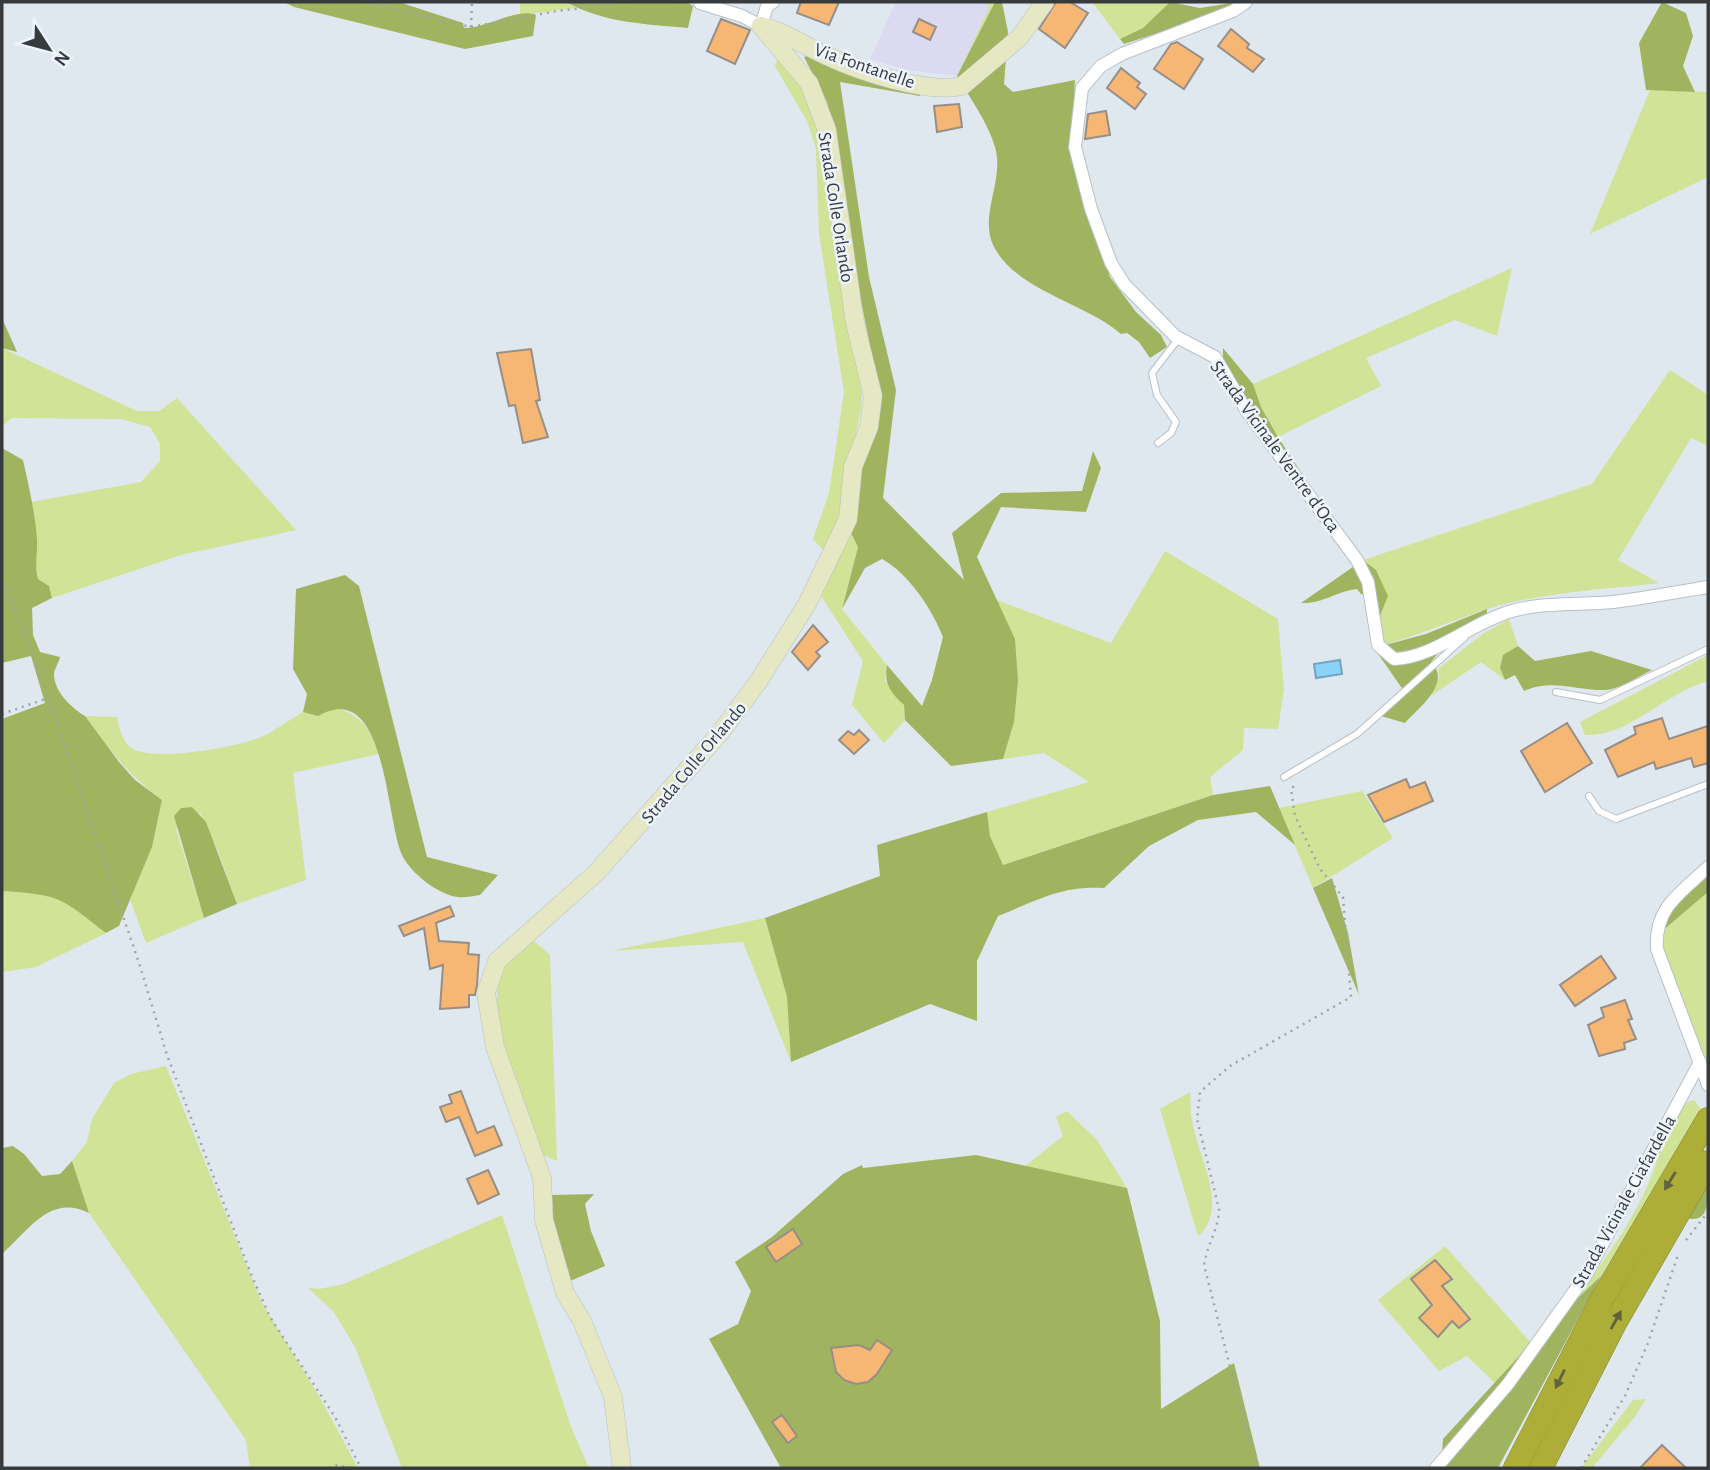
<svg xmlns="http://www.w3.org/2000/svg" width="1710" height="1470" viewBox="0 0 1710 1470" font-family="'Alegreya Sans',sans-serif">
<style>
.industrial{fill:#dcdaf0}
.green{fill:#d0e397}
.forest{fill:#a0b460}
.water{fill:#8ad2f7;stroke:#71a5c0;stroke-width:2}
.building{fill:#f6b775;stroke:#968e87;stroke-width:2}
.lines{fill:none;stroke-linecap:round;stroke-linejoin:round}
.lane-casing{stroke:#b8c0c7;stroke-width:8}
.street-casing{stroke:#b8c0c7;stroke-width:14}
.secondary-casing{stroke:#b8c0c7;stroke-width:19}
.highway-casing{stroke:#83863a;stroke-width:24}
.path{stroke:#9ea5ab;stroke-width:2.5;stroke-dasharray:2 5;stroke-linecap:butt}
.lane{stroke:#fff;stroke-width:6}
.street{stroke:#fff;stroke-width:12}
.secondary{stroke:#e6e7c3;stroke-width:18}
.highway{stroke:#acae38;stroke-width:23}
.oneway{fill:#61633c}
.labels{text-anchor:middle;stroke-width:5;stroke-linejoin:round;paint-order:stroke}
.street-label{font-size:19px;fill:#383b3e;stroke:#ecf5fd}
</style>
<rect width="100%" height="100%" fill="#dfe8ef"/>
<polygon class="industrial" points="896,2 981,2 990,6 957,76 907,70 870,59"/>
<g class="green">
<polygon points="520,2 566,2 576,8 520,15"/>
<polygon points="981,2 995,2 957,76 990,6"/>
<polygon points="1092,2 1170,2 1143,28 1120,39"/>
<path d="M777 60H783L812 105 824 149 862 395C862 413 857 426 854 443 846 482 840 518 828 555L813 539 829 493 844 392 819 234 816 149 807 121 775 66Z"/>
<polygon points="1650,90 1708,92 1708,177 1590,234"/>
<polygon points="1512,268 1497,336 1455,320 1366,358 1381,386 1278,437 1261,407 1253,384"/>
<path d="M2 348 137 411H159L177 398 296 530 181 555 52 598 49 586 38 579C32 553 39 529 31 502L141 482 160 461V444L150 427 121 419 12 418 2 426Z"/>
<path d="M1670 370 1708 395V446L1691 438 1618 560 1659 583C1602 590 1542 592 1487 609 1451 621 1417 636 1380 646L1363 560 1592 484Z"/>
<polygon points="849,529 858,547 842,609 887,665 885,680 904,705 905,720 884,743 852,705 863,661 819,593 834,569"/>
<polygon points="1165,551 1278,619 1284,689 1278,729 1244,728 1243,750 1210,777 1213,795 1003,865 990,836 987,812 1089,782 1044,753 1003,759 1014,722 1015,639 994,599 1111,643"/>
<polygon points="1509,619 1518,646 1503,656 1500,668 1505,680 1481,662 1429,697 1439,678 1438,669 1484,633"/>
<path d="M1708 655V681C1666 692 1629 737 1585 735L1580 722Z"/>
<path d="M331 709C357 709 372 730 379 754L293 773 306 880 237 904 218 851 200 813 176 829 204 918 146 943 130 899 152 847 162 800C130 776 108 749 85 716L117 717C119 727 121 738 129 746 146 764 238 747 261 737 275 731 289 720 303 712L318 716Z"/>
<polygon points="1362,791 1393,838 1313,888 1279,808"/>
<polygon points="2,891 54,895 76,907 106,933 36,967 2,972"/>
<polygon points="1708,892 1708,1067 1662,962 1661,932"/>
<polygon points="765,918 787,997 791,1062 743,942 611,951"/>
<path d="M533 940 550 955 557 1161 543 1155C528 1112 474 999 508 960 515 953 525 946 533 940Z"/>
<polygon points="166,1066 262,1303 319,1396 358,1468 250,1468 246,1440 89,1213 72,1161 87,1142 92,1119 114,1083 131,1074"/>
<path d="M1190 1092C1191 1101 1190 1111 1192 1120 1197 1155 1231 1209 1198 1236L1160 1109Z"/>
<path d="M1694 1100 1701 1109 1601 1276 1571 1305C1601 1264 1635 1221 1653 1172 1661 1151 1669 1106 1694 1100Z"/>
<polygon points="1067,1111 1097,1140 1127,1188 1024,1167 1063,1136 1056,1117"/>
<polygon points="502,1215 571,1427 589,1468 402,1468 355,1347 333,1311 308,1288 319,1289 344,1284"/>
<polygon points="1445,1246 1531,1343 1495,1383 1467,1356 1439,1371 1378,1300"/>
<polygon points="1646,1399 1634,1418 1592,1468 1581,1468 1633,1400"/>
</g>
<g class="forest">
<path d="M284 2H399L463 23 464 28C485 29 518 7 536 15L533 36 465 49 294 7Z"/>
<path d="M566 2H687L693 6 688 28C645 24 604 23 566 2Z"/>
<path d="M995 2H1002L1008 32 1004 84 1013 92 1075 80 1071 156 1110 277 1136 312 1161 335 1167 347 1150 358 1139 342 1127 333 1121 334C1086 303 1017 291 994 247 978 215 1005 181 995 147 988 123 970 98 957 76Z"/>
<polygon points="1170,2 1200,8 1238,2 1226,11 1124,44 1120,39 1143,28"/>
<polygon points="1662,2 1686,13 1693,36 1683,66 1695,92 1646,90 1639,43"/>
<path d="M813 54 921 90 920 96 840 82 869 277 896 390 883 498 964 580 952 533 1001 493 1082 491 1093 451 1101 468 1086 512 1001 507 977 557 1015 639 1018 680 1014 722 1003 759 951 766 905 720 904 705C890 692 884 684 887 665L922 706 932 680 943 637C932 609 909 574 882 559L865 568 842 609 858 547 849 529 876 376 854 266 827 102 804 57Z"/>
<polygon points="2,318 17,352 2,348"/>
<polygon points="1223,348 1253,384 1261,407 1278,437 1317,497 1264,430 1223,360"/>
<path d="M2 448 23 460C29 486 35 513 37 539 38 553 34 564 38 579L49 586 52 598 32 608 33 635 40 652 60 657C59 662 54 670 54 674 54 692 72 708 85 716L119 762 135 780 162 800 152 847 119 926 106 933C60 897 61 895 2 891V719L45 703 31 656 2 663Z"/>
<path d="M1363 560 1376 570 1388 596 1379 618 1376 596 1361 594 1357 589C1337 591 1323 604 1301 603Z"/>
<path d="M345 575 359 586 427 857 498 875 480 895C473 896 465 898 458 897 439 895 412 874 403 857 385 823 388 676 318 716L303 712 307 694 293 669 296 589Z"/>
<path d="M1487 609V620L1440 651 1431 662C1452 682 1420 707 1405 723L1381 716 1406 694 1374 648 1426 634Z"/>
<path d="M1518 646 1535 661 1591 651 1652 670C1639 676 1620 689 1606 690 1576 691 1553 678 1524 691L1515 675 1505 680 1500 668 1503 655Z"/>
<path d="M1270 786 1295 845 1256 812 1198 820 1149 846 1104 888C1061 885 1036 901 998 916L977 961V1021L930 1004 791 1062 787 997 765 918 880 876 877 845 987 812 990 836 1003 865 1213 795Z"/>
<polygon points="192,807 206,822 237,904 204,918 174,816 181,808"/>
<polygon points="1708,869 1708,892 1661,932 1666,914"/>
<polygon points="1332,878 1348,933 1359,995 1313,888"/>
<path d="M13 1146 24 1154 42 1176 60 1174 72 1161 89 1213C50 1194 30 1229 2 1254V1148Z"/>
<polygon points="976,1155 1127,1188 1160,1321 1161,1409 1234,1363 1260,1468 781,1468 709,1339 738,1324 751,1291 735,1262 772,1237 843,1174 862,1165 863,1168"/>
<path d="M1708 1183C1708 1198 1710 1221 1690 1219L1688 1215Z"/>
<polygon points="594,1194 585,1204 591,1231 605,1266 568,1282 553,1221 552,1195"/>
<polygon points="1601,1276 1498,1468 1441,1468 1443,1439 1531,1343"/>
</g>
<polygon class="water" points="1340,660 1342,674 1316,678 1314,664"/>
<g class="building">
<polygon points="801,2 839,2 829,25 797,13"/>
<polygon points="1056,2 1070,2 1088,13 1065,48 1039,29"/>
<polygon points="721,19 750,30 735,64 707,51"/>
<polygon points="919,19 936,27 930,40 913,32"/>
<polygon points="1231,29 1249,44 1247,48 1264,59 1253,72 1218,46"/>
<polygon points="1177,42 1203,59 1184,89 1154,69 1171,44"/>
<polygon points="1121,68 1140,83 1137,87 1146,94 1135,109 1107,88"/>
<polygon points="959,104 962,127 937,132 934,106"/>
<polygon points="1106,111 1110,135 1085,139 1088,114"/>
<polygon points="531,349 540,400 536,401 548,437 523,443 515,405 509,406 497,353"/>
<polygon points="813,625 828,642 816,652 820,656 808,670 792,652"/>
<polygon points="1662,718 1669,739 1708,726 1708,763 1694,767 1691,758 1656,769 1654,762 1618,777 1605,750 1636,734 1634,727"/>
<polygon points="1567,723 1592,763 1545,792 1521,751"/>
<polygon points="859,730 869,740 854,754 839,740 848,731 854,735"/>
<polygon points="1406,779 1410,788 1425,782 1433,801 1384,822 1368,795"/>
<polygon points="450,906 454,916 436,923 439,941 469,943 468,954 479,955 477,985 475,995 469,995 469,1007 440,1009 443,965 430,969 424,928 404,936 399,926"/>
<polygon points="1601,956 1616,978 1575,1006 1560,985"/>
<polygon points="1625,1000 1632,1019 1628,1020 1636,1039 1624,1043 1625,1049 1599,1056 1588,1025 1604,1017 1601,1008"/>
<polygon points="461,1091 477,1133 494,1126 502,1145 475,1156 459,1117 446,1122 440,1107 452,1103 449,1095"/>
<polygon points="488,1170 499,1194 478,1204 467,1179"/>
<polygon points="793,1229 802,1244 776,1262 766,1247"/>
<polygon points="1435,1260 1452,1279 1442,1286 1470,1319 1459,1328 1452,1321 1438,1337 1419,1318 1432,1305 1411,1279"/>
<polygon points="877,1340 892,1350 877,1374 868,1382 856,1384 844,1380 836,1372 831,1348 859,1345 870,1350"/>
<polygon points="782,1415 797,1436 788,1443 772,1422"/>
<polygon points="1662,1445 1686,1468 1640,1468"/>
</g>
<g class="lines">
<g class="lane-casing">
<g id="lane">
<polyline points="1158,443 1171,433 1176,422 1157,395 1152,373 1179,338"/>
<polyline points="1556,692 1600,700 1708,649"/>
<polyline points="1284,777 1357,734 1465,637"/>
<polyline points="1589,796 1599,811 1616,819 1708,784"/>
</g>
</g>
<g class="street-casing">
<g id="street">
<path d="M1246 2 1233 11 1122 54 1101 66 1082 88 1075 147 1091 209 1111 263 1124 284 1175 336 1215 357 1246 410 1357 560 1368 582 1378 645 1394 659C1434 658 1472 622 1512 611 1543 602 1581 605 1613 602 1645 598 1677 592 1708 587"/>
<polyline points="700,3 742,16 761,26 767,6 773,2"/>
<path d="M1708 867C1681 893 1654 907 1657 949L1708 1085"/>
<polyline points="1436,1468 1508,1384 1586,1275 1700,1062"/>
</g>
</g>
<g class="secondary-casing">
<g id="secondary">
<path d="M761 26C784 31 803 45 825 55 859 71 926 94 962 86L1019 38 1045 2"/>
<polyline points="622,1468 613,1397 582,1321 565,1293 544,1220 542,1178 495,1047 486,993 497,961 596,873 720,733 758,682 807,604 848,519 853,467 869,427 873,396 855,323 827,130 809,83 761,26"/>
</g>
</g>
<g class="highway-casing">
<g id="highway">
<polyline points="1515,1468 1602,1299 1708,1119"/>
<polyline points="1541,1468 1615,1323 1708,1162"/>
</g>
</g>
<g class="path">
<polyline points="362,2 471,27 557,11 633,2"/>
<polyline points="673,2 688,3"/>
<polyline points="471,27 472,2"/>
<polyline points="2,575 41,676 140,966 167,1055 251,1274 270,1317 335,1417 361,1468"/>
<polyline points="2,714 48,698"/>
<polyline points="1686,1240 1708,1212"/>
<polyline points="329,1468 335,1465 353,1468"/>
<path d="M1256 1468 1204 1265C1207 1245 1219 1228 1219 1209L1197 1119 1200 1092 1230 1066 1351 997 1343 897 1320 869 1295 816 1291 789 1296 784"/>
<polyline points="1581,1468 1625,1396 1648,1343 1678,1255"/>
</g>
<use href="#lane" class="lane"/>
<use href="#street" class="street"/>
<use href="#secondary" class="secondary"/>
<use href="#highway" class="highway"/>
</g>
<defs><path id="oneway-solid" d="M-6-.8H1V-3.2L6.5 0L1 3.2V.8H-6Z" transform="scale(1.75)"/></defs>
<g class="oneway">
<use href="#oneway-solid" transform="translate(1670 1181) rotate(122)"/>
<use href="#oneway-solid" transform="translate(1616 1320) rotate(-61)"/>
<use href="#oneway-solid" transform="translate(1560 1379) rotate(116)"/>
</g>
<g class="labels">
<g class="street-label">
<text transform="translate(865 65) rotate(19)" y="7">Via Fontanelle</text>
<text transform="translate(837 207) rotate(81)" y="7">Strada Colle Orlando</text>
<text transform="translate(1276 446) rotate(54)" y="7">Strada Vicinale Ventre d'Oca</text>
<text transform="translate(693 762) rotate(-50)" y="7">Strada Colle Orlando</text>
<text transform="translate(1623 1201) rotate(-61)" y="7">Strada Vicinale Ciafardella</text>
</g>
</g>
<rect width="1710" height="1470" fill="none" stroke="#383b3e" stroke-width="7"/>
<g transform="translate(49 49) rotate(126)" stroke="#ecf5fd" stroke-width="5" paint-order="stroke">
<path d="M0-5L12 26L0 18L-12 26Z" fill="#383b3e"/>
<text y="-10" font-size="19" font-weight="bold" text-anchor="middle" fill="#383b3e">N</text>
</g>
</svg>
